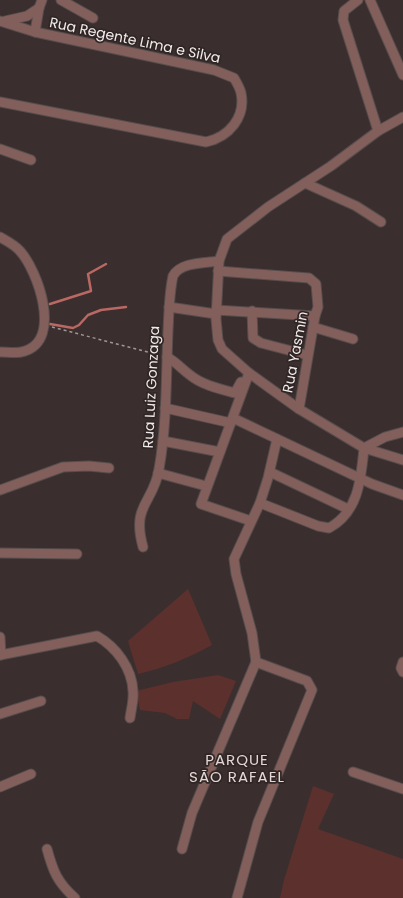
<svg xmlns="http://www.w3.org/2000/svg" width="403" height="898" viewBox="0 0 403 898" font-family="Poppins,sans-serif">
<style>
.green{fill:#5c302d}
.lines{fill:none;stroke-linecap:round;stroke-linejoin:round}
.stream{stroke:#ba6863;stroke-width:2.5}
.minor-casing{stroke:#574d4c;stroke-width:11}
.path{stroke:#9e9695;stroke-width:1.5;stroke-dasharray:3 3;stroke-linecap:butt}
.minor{stroke:#835f5c;stroke-width:9}
.labels{text-anchor:middle;stroke-width:3.5;stroke-linejoin:round;paint-order:stroke}
.street-label{font-size:14px;fill:#f2ebeb;stroke:#2f2625}
.neighbourhood-label{font-size:15px;letter-spacing:1px;fill:#e5d7d6;stroke:#2f2625}
</style>
<rect width="100%" height="100%" fill="#3a2f2e"/>
<g class="green">
<path d="M188 589 212 645C188 658 165 668 138 674L128 641Z"/>
<polygon points="218,675 236,681 220,719 193,701 189,719 177,719 165,713 140,710 136,691 173,682"/>
<polygon points="313,786 334,794 318,829 403,859 403,898 280,898 284,880"/>
</g>
<g class="lines">
<g class="stream">
<polyline points="50,304 91,291 88,274 106,264"/>
<polyline points="50,324 73,328 79,325 88,315 101,310 126,307"/>
</g>
<g class="minor-casing">
<g id="minor">
<polyline points="61,0 93,18"/>
<polyline points="358,0 344,11 343,20 378,131"/>
<polyline points="370,0 403,75"/>
<path d="M0 21 35 32 214 70 234 78C237 83 240 88 241 93 246 117 229 137 206 142L0 102"/>
<polyline points="5,21 27,16 39,8"/>
<polyline points="35,32 39,8 42,0"/>
<polyline points="403,117 378,131 331,166 268,207 227,239 219,261 216,319 218,340 222,349 249,373 299,409 364,448 403,460"/>
<polyline points="0,149 31,160"/>
<polyline points="305,183 356,206 381,222"/>
<path d="M0 237C7 241 15 245 20 251 38 271 62 339 25 351 17 354 8 352 0 352"/>
<polyline points="218,271 309,278 316,284 318,307 315,316 299,409"/>
<polyline points="169,307 216,314"/>
<polyline points="216,310 315,316"/>
<polyline points="252,311 253,338 261,343 307,355"/>
<polyline points="313,327 353,339"/>
<path d="M167 357C176 362 182 369 190 375 202 385 220 389 235 393L241 382"/>
<polyline points="249,373 201,504 251,521"/>
<polyline points="165,408 231,423"/>
<polyline points="233,418 372,484 403,495"/>
<polyline points="163,441 220,452"/>
<polyline points="270,472 348,509"/>
<polyline points="158,473 206,486"/>
<polyline points="0,490 63,467 89,466 109,468"/>
<path d="M260 503 318 526 329 528C359 512 361 478 364 448L385 437 403 432"/>
<path d="M143 547C131 504 154 503 159 469 167 424 166 377 168 331 169 313 169 294 173 276 180 262 205 263 219 261"/>
<polyline points="0,553 77,554"/>
<polyline points="0,637 1,655"/>
<path d="M0 655 97 636C116 647 132 668 133 691 134 700 131 710 130 718"/>
<polyline points="256,662 252,633 236,574 234,559 260,503 268,478 277,439"/>
<polyline points="403,662 401,668 403,672"/>
<polyline points="0,714 41,701"/>
<polyline points="353,772 403,789"/>
<polyline points="0,787 31,774"/>
<path d="M47 849C53 871 57 882 75 898"/>
<polyline points="182,849 192,813 256,662"/>
<polyline points="237,898 258,822 312,690 307,681 256,662"/>
</g>
</g>
<polyline class="path" points="52,327 159,355"/>
<use href="#minor" class="minor"/>
</g>
<g class="labels">
<g class="street-label">
<text transform="translate(135 40) rotate(12)" y="5">Rua Regente Lima e Silva</text>
<text transform="translate(295 352) rotate(-79)" y="5">Rua Yasmin</text>
<text transform="translate(151 387) rotate(-87)" y="5">Rua Luiz Gonzaga</text>
</g>
<g class="neighbourhood-label">
<text x="237" y="765">PARQUE<tspan x="237" dy="17">SÃO RAFAEL</tspan></text>
</g>
</g>
</svg>
